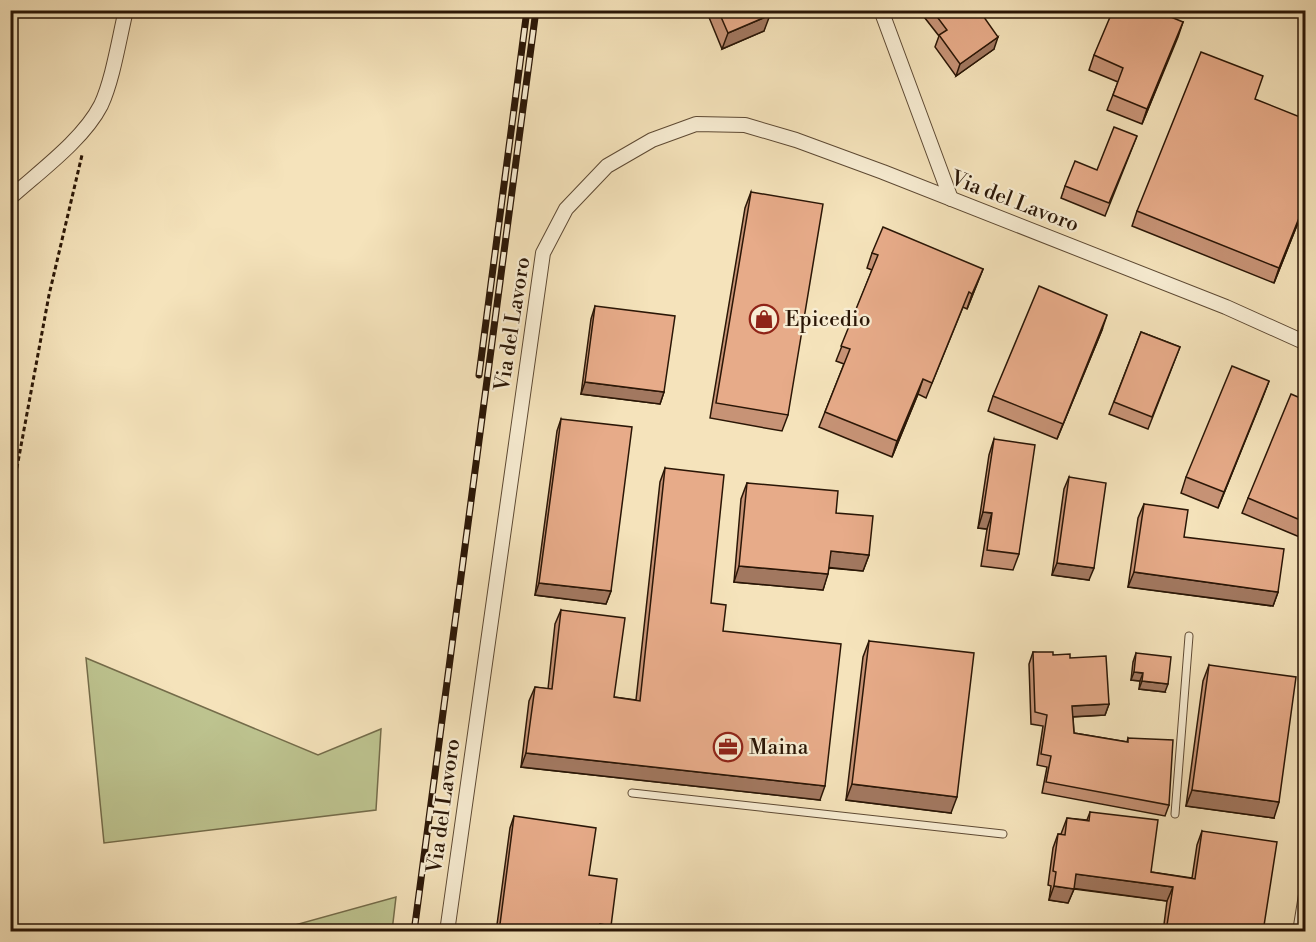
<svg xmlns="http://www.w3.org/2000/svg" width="1316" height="942" viewBox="0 0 1316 942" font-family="'Libre Bodoni',serif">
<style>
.green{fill:#bdc38f;stroke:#746c4a;stroke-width:1.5}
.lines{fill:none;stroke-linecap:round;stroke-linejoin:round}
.lane-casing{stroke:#5d4933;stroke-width:9}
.street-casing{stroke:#5d4933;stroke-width:16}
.path{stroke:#2a1606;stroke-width:3;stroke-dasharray:4.5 3;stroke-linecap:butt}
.lane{stroke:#f8edd3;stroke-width:7}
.street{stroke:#f8edd3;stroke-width:14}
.rail-casing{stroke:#2a1606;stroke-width:7}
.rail{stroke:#f8edd3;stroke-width:4.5;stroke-dasharray:14;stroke-linecap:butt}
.wall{fill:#c79376;stroke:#2a1606;stroke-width:1.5}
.shaded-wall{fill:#a27860;stroke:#2a1606;stroke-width:1.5}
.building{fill:#e7ab89;stroke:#2a1606;stroke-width:1.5}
.labels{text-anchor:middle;stroke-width:4.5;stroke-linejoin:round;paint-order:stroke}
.street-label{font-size:21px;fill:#2a1606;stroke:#f8edd3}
.poi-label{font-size:21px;fill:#2a1606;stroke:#f8edd3;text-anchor:start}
</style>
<rect width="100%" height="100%" fill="#f5e3bb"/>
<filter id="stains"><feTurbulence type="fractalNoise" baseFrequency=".00333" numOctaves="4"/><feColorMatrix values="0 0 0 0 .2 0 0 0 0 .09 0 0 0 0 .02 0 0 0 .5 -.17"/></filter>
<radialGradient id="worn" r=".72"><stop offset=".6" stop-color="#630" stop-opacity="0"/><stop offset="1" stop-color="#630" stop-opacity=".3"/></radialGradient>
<g class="green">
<polygon points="86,658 318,755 381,729 376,810 104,843"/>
<polygon points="396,897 392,931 284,931 284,928"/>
</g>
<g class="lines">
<g class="lane-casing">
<g id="lane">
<polyline points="632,793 1003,834"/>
<polyline points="1175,814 1189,636"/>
</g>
</g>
<g class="street-casing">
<g id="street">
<polyline points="881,10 951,199"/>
<path d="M10 198C40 171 83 140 101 105 113 79 119 39 126 10"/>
<polyline points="447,932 543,253 566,209 607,166 652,140 696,124 745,125 796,140 883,172 1226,307 1306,343"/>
<polyline points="1300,932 1306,895"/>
</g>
</g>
<polyline class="path" points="10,505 49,295 82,155"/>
<use href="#lane" class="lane"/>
<use href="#street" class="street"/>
<g class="rail-casing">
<g id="rail">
<polyline points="479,375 527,10"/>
<polyline points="414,932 536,10"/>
</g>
</g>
<use href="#rail" class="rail"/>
</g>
<g class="wall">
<polygon points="706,10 768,10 764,31 722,49"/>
<polygon points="922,10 985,10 981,13 994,49 956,76 935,47 939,36 921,13"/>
<polygon points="1183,22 1142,124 1107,110 1118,82 1089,70 1094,55"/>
<polygon points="1255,99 1305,205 1274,283 1132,226 1137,211"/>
<polygon points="1137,136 1105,216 1061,198 1065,186 1097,170"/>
<polygon points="751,192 788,415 782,431 710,418 745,208"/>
<polygon points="872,253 983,269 967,309 963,307 926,398 918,394 892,457 819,427 844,364 836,361 872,270 867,268"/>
<polygon points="595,306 664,392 660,404 581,394 591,319"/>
<polygon points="1102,330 1057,439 988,411 993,396"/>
<polygon points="1141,332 1180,347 1148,429 1109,414"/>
<polygon points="1269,381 1218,508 1181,493 1186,477"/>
<polygon points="1305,400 1305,531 1302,538 1242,513 1248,498"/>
<polygon points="561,419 611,591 606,604 535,595 557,431"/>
<polygon points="994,439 1019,554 1013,570 981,566 987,529 978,528 989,455"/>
<polygon points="665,468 711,603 723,631 820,800 521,767 529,701 535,687 548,689 555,624 561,610 614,697 636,700 660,482"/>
<polygon points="1069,477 1089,580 1052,575 1064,489"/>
<polygon points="747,483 836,513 869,555 863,571 829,568 823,590 734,582 741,499"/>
<polygon points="1144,504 1184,537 1278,592 1273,606 1128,587 1138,518"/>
<polygon points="869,641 951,813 846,800 863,657"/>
<polygon points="1033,652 1070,658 1109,704 1105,715 1073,717 1074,733 1127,742 1128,738 1169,805 1165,816 1042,793 1047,767 1037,765 1043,726 1031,724 1029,664"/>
<polygon points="1136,653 1165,692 1139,689 1140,681 1131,680 1133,662"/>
<polygon points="1209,665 1274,818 1186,806 1203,681"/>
<polygon points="1090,812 1151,872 1192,878 1197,845 1202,831 1263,932 1163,932 1167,901 1074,889 1068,903 1049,900 1051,886 1048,885 1053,848 1058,834 1061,834 1067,818 1087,820"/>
<polygon points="514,816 589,875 611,926 609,932 496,932 510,828"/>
</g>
<g class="shaded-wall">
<polygon points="770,15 764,31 722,49 728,33"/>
<polygon points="1183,22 1178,37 1142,124 1147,109"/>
<polygon points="998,37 994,49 956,76 960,64"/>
<polygon points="1305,203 1305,205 1274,283 1279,268"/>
<polygon points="983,269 967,309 972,294"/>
<polygon points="1107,315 1102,330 1057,439 1063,424"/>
<polygon points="923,379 918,394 892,457 897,441"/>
<polygon points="1269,381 1263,397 1218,508 1224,492"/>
<polygon points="585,382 664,392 660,404 581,394"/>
<polygon points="983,512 992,513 987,529 978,528"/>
<polygon points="831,551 869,555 863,571 825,567"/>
<polygon points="1057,563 1094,568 1089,580 1052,575"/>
<polygon points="739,566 828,574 823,590 734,582"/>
<polygon points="1134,572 1278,592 1273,606 1128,587"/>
<polygon points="539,583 611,591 606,604 535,595"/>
<polygon points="1134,672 1143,673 1140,681 1131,680"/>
<polygon points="1142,681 1168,684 1165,692 1139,689"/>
<polygon points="1109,704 1105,715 1068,717 1072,706"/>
<polygon points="526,753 825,786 820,800 521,767"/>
<polygon points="852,784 957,797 951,813 846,800"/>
<polygon points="1192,790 1279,802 1274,818 1186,806"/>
<polygon points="1076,874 1173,887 1167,901 1071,888"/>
<polygon points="1054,886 1074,889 1068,903 1049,900"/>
<polygon points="600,924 611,926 609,932 598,932"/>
</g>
<g class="building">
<polygon points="718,10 768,10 770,15 728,33"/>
<polygon points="932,10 979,10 998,37 960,64 939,35 947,30"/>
<polygon points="1113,10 1154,10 1183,22 1147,109 1113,95 1123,68 1094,55"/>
<polygon points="1201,52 1263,76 1255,99 1305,119 1305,203 1279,268 1137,211"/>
<polygon points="1114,127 1137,136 1109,203 1065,186 1075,161 1097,170"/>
<polygon points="751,192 823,204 788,415 716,403"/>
<polygon points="883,227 983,269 972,294 969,292 932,383 923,379 897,441 825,412 850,349 841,346 878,255 872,253"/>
<polygon points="1039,286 1107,315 1063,424 993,396"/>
<polygon points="595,306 675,316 664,392 585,382"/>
<polygon points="1141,332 1180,347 1152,417 1114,402"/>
<polygon points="1232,366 1269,381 1224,492 1186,477"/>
<polygon points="1291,394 1305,400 1305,522 1248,498"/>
<polygon points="561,419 632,427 611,591 539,583"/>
<polygon points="994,439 1035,445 1019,554 987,550 992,513 983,512"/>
<polygon points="665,468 724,475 711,603 726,605 723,631 841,644 825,786 526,753 535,687 552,689 561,610 625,618 614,697 640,701"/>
<polygon points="1069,477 1106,483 1094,568 1057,563"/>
<polygon points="747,483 838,491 836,513 873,516 869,555 831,551 828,574 739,566"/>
<polygon points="1144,504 1188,510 1184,537 1284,549 1278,592 1134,572"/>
<polygon points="869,641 974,653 957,797 852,784"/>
<polygon points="1033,652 1053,652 1053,655 1070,654 1070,658 1106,656 1109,704 1072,706 1074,733 1128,742 1128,738 1173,740 1169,805 1046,782 1051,756 1041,754 1047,715 1035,712"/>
<polygon points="1136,653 1171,657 1168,684 1142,681 1143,673 1134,672"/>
<polygon points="1209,665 1296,677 1279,802 1192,790"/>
<polygon points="1090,812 1158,820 1151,872 1195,879 1202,831 1277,842 1263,932 1201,932 1201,930 1167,925 1173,887 1076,874 1074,889 1054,886 1056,872 1053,871 1058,834 1065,835 1067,818 1089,821"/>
<polygon points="514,816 596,828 589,875 617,879 611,926 600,924 599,932 499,932"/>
</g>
<defs>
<g id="shop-ring" transform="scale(1.5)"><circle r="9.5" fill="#f8edd3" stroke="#8f2418" stroke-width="1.5"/><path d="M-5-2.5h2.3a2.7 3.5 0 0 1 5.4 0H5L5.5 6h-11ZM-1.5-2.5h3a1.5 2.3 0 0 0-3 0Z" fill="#8f2418"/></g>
<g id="office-ring" transform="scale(1.5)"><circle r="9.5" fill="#f8edd3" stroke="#8f2418" stroke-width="1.5"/><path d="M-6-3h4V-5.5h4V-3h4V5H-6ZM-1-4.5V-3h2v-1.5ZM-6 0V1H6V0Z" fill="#8f2418"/></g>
</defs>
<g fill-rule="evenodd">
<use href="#shop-ring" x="764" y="319"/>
<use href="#office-ring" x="728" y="747"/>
</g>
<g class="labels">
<g class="street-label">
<text transform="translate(1015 201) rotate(21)" y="7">Via del Lavoro</text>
<text transform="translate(512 324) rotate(-81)" y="7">Via del Lavoro</text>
<text transform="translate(443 806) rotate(-82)" y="7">Via del Lavoro</text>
</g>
<g class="poi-label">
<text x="785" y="326">Epicedio</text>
<text x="749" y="754">Maina</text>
</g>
</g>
<rect width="1316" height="942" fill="none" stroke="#f5e3bb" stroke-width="36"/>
<rect x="12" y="12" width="1292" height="918" fill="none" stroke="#2a1606" stroke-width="3"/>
<rect x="18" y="18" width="1280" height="906" fill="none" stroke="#2a1606" stroke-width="1.5"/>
<rect width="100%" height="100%" filter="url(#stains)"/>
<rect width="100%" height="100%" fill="url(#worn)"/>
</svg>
